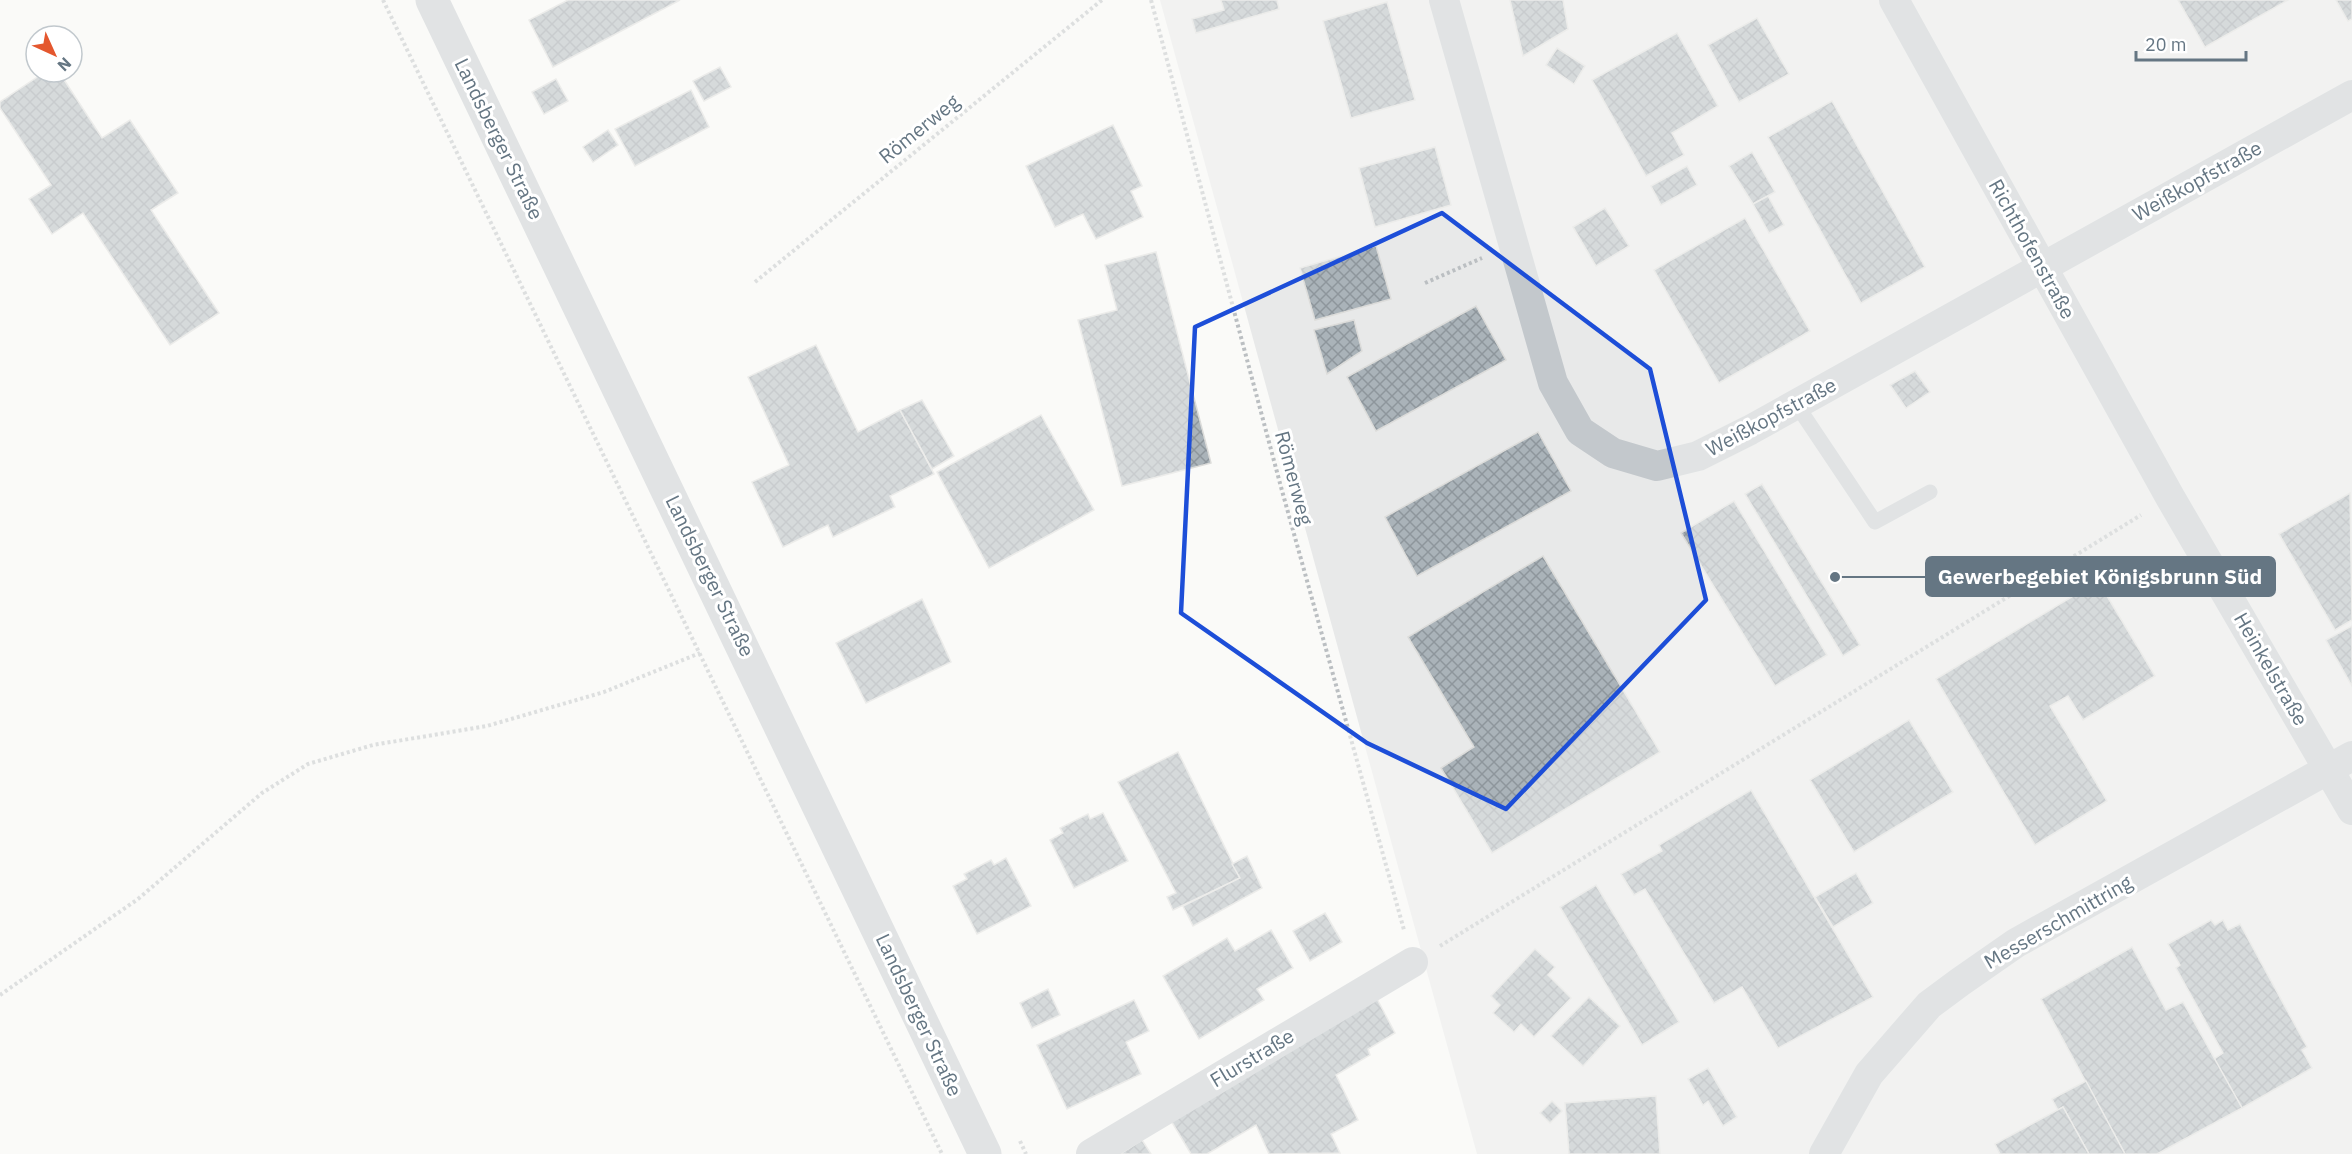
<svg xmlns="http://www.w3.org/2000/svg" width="2352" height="1154" viewBox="0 0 2352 1154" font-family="'IBM Plex Sans',sans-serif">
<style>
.built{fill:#e8e9e9}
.building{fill:url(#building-cross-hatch);stroke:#dcdcda;stroke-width:1.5}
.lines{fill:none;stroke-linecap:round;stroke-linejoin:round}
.path{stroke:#bbbfc2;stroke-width:4;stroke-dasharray:3 3;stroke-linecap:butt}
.service{stroke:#c3c8cc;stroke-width:15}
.minor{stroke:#c3c8cc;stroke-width:30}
.tertiary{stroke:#c3c8cc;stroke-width:33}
.marked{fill:none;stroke:#1d4ed8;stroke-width:4.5;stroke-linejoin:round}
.labels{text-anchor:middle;stroke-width:6;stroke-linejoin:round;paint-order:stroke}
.street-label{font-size:20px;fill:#657683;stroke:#fff}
.leader{fill:none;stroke:#657683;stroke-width:2}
.callout-dot{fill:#657683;stroke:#fff;stroke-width:2}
.callout{fill:#657683;stroke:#657683;stroke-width:2}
.callout-label{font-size:21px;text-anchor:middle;font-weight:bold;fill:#fff}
</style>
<defs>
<pattern id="building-cross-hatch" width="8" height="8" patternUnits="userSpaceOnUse" patternTransform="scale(1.5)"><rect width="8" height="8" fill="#aab3b9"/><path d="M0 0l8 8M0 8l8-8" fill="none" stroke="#8e969c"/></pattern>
</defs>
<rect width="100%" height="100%" fill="#fafaf8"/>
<polygon class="built" points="1160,0 2352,0 2352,1154 1477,1154"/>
<g class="building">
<polygon points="568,0 680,0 553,67 529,20"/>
<polygon points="1221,0 1277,0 1279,9 1196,33 1192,19 1224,10"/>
<polygon points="1510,0 1563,0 1568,29 1523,56"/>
<polygon points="2178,0 2288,0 2205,47"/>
<polygon points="2336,0 2352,0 2352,19 2348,21"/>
<polygon points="1387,2 1415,100 1351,118 1323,21"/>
<polygon points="1757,18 1789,74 1739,102 1708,45"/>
<polygon points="1677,33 1718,106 1672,133 1684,155 1646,176 1592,80"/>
<polygon points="1557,48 1585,66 1574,84 1546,65"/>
<polygon points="720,67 731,87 704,101 693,81"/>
<polygon points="45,72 59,72 102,138 130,120 178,193 151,210 219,313 170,345 83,213 52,234 29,199 51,185 0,108 0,102"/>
<polygon points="556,79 568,101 544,114 532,92"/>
<polygon points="691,90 709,127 635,166 615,129"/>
<polygon points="1832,101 1925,267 1861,303 1768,137"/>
<polygon points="1113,125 1142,186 1131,191 1143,217 1096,239 1083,214 1055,227 1026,166"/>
<polygon points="608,130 618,145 593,162 583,147"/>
<polygon points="1435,147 1451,205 1375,227 1359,168"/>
<polygon points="1752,152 1775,192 1753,204 1729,166"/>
<polygon points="1687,166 1697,185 1661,205 1651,186"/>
<polygon points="1768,196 1784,225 1769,233 1753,204"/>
<polygon points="1605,208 1629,246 1596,266 1573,227"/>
<polygon points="1745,218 1810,331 1719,383 1654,270"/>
<polygon points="1376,246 1391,299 1315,320 1300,268"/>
<polygon points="1156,252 1211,463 1122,486 1078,320 1117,310 1105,265"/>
<polygon points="1476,306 1506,360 1376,431 1347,377"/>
<polygon points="1354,320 1362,351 1327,374 1314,330"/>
<polygon points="816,345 858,432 900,410 934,474 890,496 895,507 833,537 828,525 783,547 752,482 789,465 748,377"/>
<polygon points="1915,371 1930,392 1906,408 1890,385"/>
<polygon points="922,400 954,456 932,469 900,410"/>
<polygon points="1041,415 1094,510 989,568 937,472"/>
<polygon points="1538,432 1571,491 1417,576 1385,517"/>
<polygon points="1762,484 1860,645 1843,656 1745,494"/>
<polygon points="2350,493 2352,620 2335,630 2279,534"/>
<polygon points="1734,501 1827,655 1775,686 1681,533"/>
<polygon points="1543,556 1660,752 1492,853 1441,768 1474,747 1408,637"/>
<polygon points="2098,581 2155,676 2083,720 2068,696 2050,706 2107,801 2035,845 1936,679"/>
<polygon points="922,599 951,662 866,703 836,643"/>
<polygon points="2352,626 2352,686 2326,640"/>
<polygon points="1909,720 1953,792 1854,852 1810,780"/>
<polygon points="1178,752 1240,878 1173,910 1167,897 1176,893 1118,782"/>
<polygon points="1751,790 1873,997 1778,1048 1742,987 1714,1003 1645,889 1634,895 1621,874 1662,851 1659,845"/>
<polygon points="1103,813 1128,861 1074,888 1050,840 1063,833 1060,828 1088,814 1090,819"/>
<polygon points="1247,856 1262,888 1193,926 1183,906 1240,878 1232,864"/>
<polygon points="1006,858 1031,906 977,934 953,886 967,879 964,874 991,860 994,865"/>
<polygon points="1856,873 1873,903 1833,927 1815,897"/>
<polygon points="1596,885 1679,1022 1642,1045 1560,907"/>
<polygon points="1325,913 1342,942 1310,961 1293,931"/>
<polygon points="2211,920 2215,925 2223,920 2228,930 2240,924 2307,1047 2302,1050 2312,1068 2242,1108 2214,1059 2223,1053 2176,968 2180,965 2168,944"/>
<polygon points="1271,930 1293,968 1257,989 1264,1000 1199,1039 1163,976 1227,938 1235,951"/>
<polygon points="2132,947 2166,1010 2183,1002 2242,1108 2157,1154 2125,1154 2041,999"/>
<polygon points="1535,949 1555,967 1548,975 1571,998 1534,1037 1521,1024 1514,1032 1493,1013 1500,1005 1491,996"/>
<polygon points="1048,989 1060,1015 1032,1028 1020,1003"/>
<polygon points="1376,997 1395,1033 1368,1049 1370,1055 1336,1075 1358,1120 1331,1134 1340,1153 1269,1154 1256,1125 1207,1154 1191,1154 1170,1119"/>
<polygon points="1589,997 1620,1026 1583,1066 1551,1036"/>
<polygon points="1134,1000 1149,1031 1126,1042 1141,1074 1067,1109 1037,1045"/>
<polygon points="1708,1068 1737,1117 1723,1126 1708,1101 1703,1105 1688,1079"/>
<polygon points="2086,1081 2125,1154 2089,1154 2063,1107 2058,1110 2052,1099"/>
<polygon points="1656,1096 1660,1154 1569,1154 1565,1103"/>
<polygon points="1552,1101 1562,1111 1550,1123 1540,1113"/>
<polygon points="2063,1107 2089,1154 2000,1154 1995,1144"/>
<polygon points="1142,1140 1151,1154 1120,1154"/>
</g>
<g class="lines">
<g class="path">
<polyline points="383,0 942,1154"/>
<polyline points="1151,0 1281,487 1404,930"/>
<polyline points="755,282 1102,0"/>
<polyline points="1425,283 1482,258"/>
<polyline points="1440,946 2141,515"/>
<polyline points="0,995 138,899 262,793 308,764 373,745 487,726 604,692 700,653"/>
<polyline points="1020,1141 1026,1154"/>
</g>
<polyline class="service" points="1796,404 1875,522 1930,492"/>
<g class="minor">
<polyline points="1444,0 1553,383 1580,431 1613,453 1657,466 1698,456 1750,430 2352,95"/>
<polyline points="1894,0 2170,497 2352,810"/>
<polyline points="1091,1154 1413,962"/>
<polyline points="1824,1154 1869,1074 1929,1005 1960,982 2016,943 2352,756"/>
</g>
<polyline class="tertiary" points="432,0 985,1154"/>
</g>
<path d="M0 0H2352V1154H0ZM1442 213 1650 369 1706 600 1506 809 1367 743 1181 613 1195 327Z" fill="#fafaf8" fill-opacity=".55" fill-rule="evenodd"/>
<path class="marked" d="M1442 213 1650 369 1706 600 1506 809 1367 743 1181 613 1195 327Z"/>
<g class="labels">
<g class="street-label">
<text transform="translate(919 129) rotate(-39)" y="7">Römerweg</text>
<text transform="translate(499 139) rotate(64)" y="7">Landsberger Straße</text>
<text transform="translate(2197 181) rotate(-29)" y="7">Weißkopfstraße</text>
<text transform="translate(2032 249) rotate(61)" y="7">Richthofenstraße</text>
<text transform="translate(1771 417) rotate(-28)" y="7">Weißkopfstraße</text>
<text transform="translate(1294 478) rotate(75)" y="7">Römerweg</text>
<text transform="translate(710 576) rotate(64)" y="7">Landsberger Straße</text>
<text transform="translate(2271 669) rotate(60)" y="7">Heinkelstraße</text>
<text transform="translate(2058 922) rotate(-30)" y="7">Messerschmittring</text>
<text transform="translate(919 1015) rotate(65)" y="7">Landsberger Straße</text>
<text transform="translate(1252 1058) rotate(-31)" y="7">Flurstraße</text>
</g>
</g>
<path class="leader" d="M1835 577L1926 577"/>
<circle class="callout-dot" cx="1835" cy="577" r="6"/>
<rect class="callout" x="1926" y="557" width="349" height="39" rx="6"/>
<g class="callout-label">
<text x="2100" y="584">Gewerbegebiet Königsbrunn Süd</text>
</g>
<g transform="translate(54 54) rotate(135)"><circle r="28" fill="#ffffff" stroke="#c1c8cd" stroke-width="1.5"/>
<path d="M0-4.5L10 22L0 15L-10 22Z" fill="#e4572e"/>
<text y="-9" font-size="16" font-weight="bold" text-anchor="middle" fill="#657683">N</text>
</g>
<path d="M2136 51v9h110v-9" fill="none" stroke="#657683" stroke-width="3"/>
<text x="2145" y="51" font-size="18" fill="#657683" stroke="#ffffff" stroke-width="4.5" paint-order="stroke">20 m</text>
</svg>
